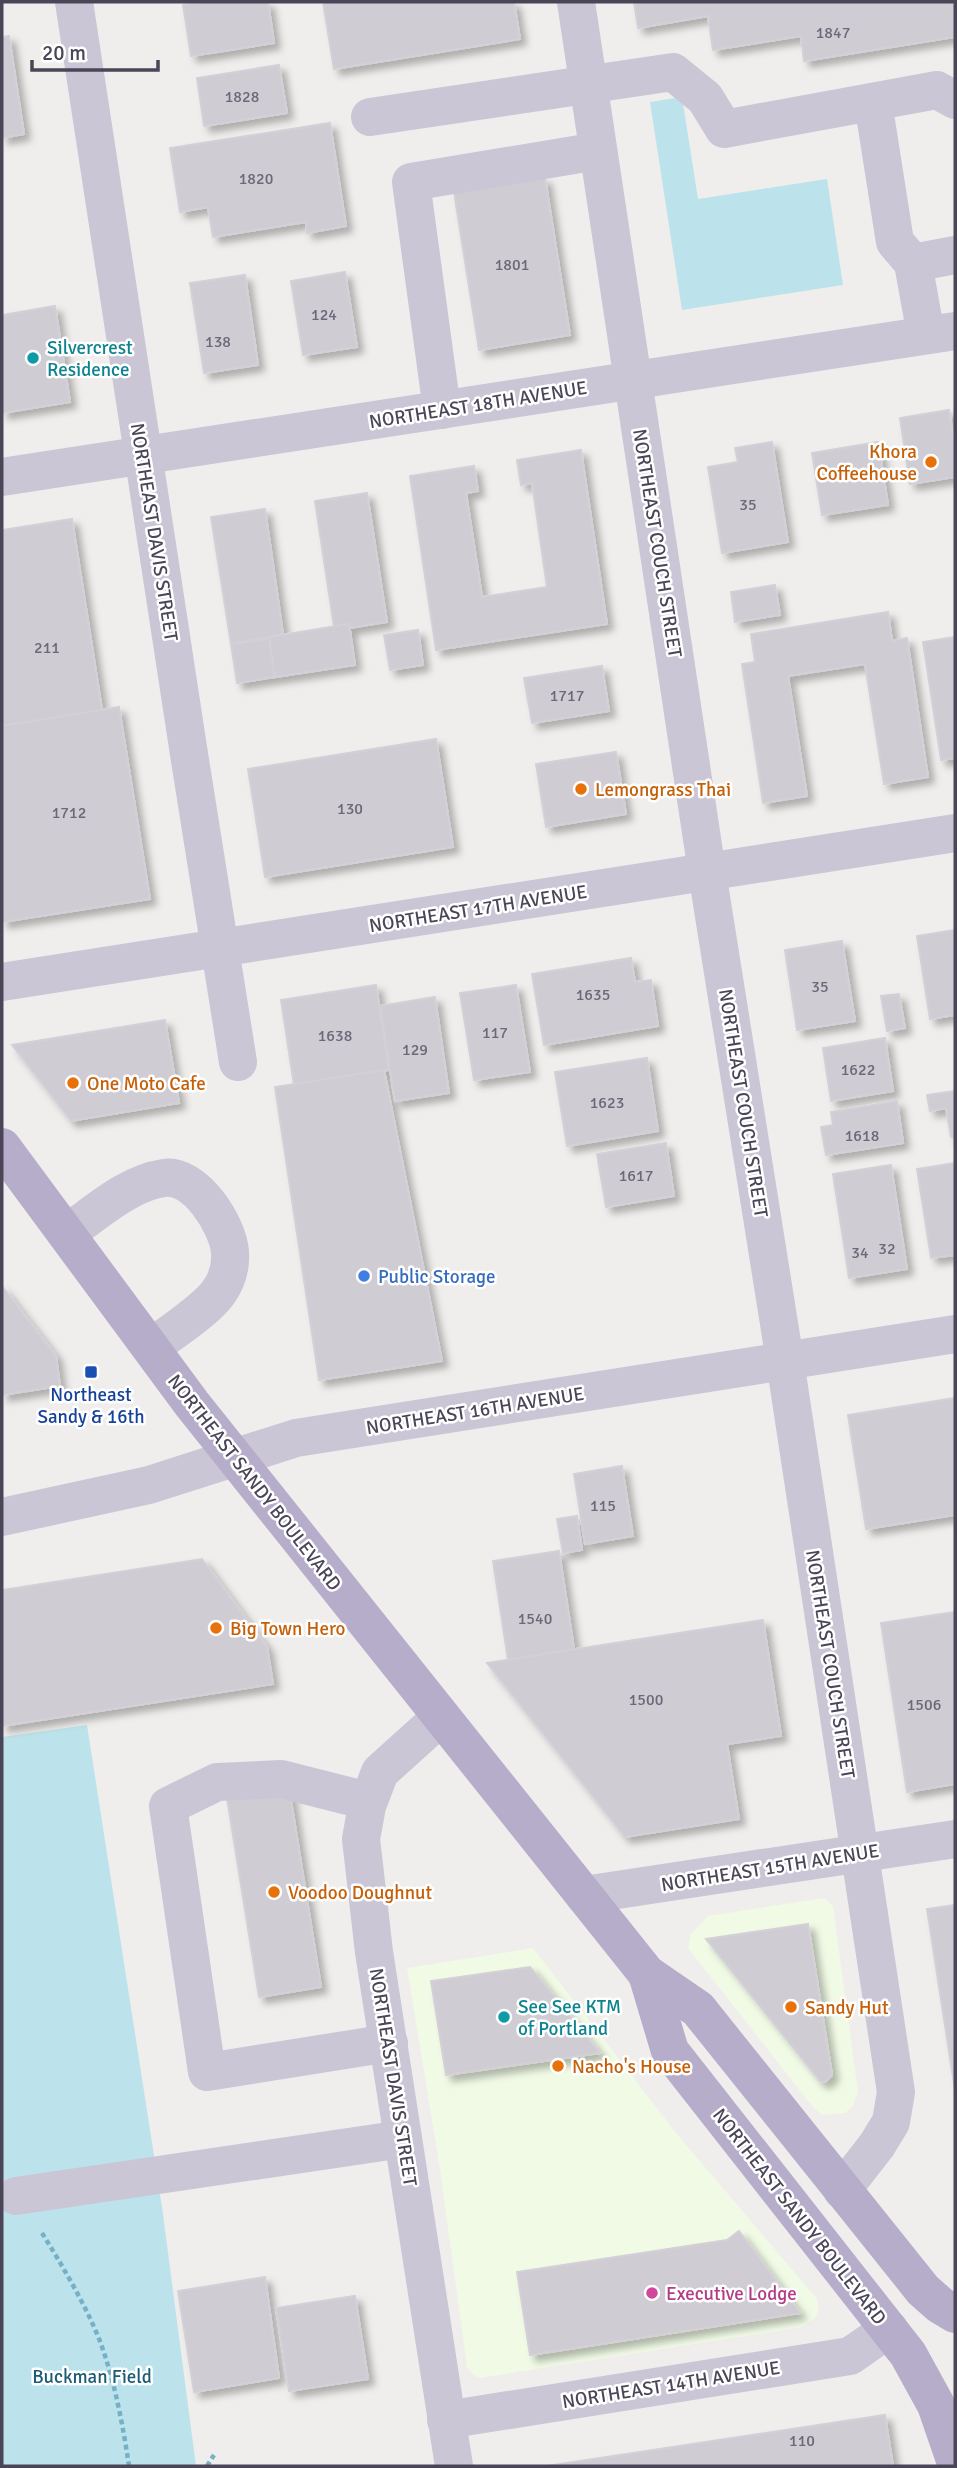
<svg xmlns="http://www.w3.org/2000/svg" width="957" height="2468" viewBox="0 0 957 2468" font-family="Signika,sans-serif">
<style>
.commercial{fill:#f0fae5}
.green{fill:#bce3eb}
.building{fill:#cfccd4;stroke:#d4d0d8;stroke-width:2;filter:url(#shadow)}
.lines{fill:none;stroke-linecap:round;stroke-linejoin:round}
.path{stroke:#76b0c7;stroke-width:4.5;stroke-dasharray:5 3.5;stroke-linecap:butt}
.minor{stroke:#cac6d6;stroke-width:38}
.major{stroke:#b5adca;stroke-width:38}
.culture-dot{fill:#0f9aa8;stroke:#fff;stroke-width:2.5}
.food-dot{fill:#e8710a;stroke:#fff;stroke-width:2.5}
.shop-dot{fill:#3f7fe0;stroke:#fff;stroke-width:2.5}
.transit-dot{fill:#1a4fb4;stroke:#fff;stroke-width:2.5}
.hotel-dot{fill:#d1479c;stroke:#fff;stroke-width:2.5}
.labels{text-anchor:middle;stroke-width:5;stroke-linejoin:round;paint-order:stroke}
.number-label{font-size:16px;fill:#6b6877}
.culture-label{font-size:19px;fill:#0d838f;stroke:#fff;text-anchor:start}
.street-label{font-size:19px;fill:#4a4658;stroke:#fff}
.food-label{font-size:19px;fill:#c56008;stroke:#fff;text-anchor:start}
.shop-label{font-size:19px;fill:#366cbe;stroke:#fff;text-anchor:start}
.transit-label{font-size:19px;fill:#164399;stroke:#fff}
.hotel-label{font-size:19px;fill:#b23c85;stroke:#fff;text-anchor:start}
.park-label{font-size:19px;fill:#1c5c74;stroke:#fff}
</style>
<defs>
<filter id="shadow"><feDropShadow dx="6" dy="6" stdDeviation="3.5" flood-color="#0004"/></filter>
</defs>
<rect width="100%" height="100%" fill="#efeeec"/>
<g class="commercial">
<polygon points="824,1898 833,1906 858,2092 852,2107 845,2113 822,2115 813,2107 688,1948 691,1934 708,1916"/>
<polygon points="533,1948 676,2133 818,2300 818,2312 813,2320 803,2327 480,2378 473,2375 467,2367 440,2169 407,1968"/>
</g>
<g class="green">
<polygon points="682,97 698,199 827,179 843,285 682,310 650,102"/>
<polygon points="87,1725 162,2207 196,2466 2,2466 2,1737"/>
</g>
<g class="building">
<polygon points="203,2 268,2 274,43 191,56 183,5"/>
<polygon points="323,2 514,2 520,39 334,69"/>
<polygon points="634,2 955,2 955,37 804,61 801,36 713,50 708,16 638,28"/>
<polygon points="9,36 24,134 2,138 2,37"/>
<polygon points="279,65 287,113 204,126 197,78"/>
<polygon points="330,123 346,226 307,233 306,222 213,237 208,207 180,212 170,148"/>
<polygon points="545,178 570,335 479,350 454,192"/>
<polygon points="345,272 357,347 303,355 291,281"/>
<polygon points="245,275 258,365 204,373 190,283"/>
<polygon points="55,306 70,402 2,413 2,315"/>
<polygon points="949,410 955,447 955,477 910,484 900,418"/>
<polygon points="772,442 788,542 722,553 708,467 738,462 735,448"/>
<polygon points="878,442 888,505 822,515 812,453"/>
<polygon points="581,450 607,624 436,650 410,476 474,466 478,491 466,493 482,597 547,587 532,483 521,485 517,460"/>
<polygon points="367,493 387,622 349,628 349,624 334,627 315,501"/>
<polygon points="265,509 283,634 231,644 211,517"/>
<polygon points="72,519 102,710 2,726 2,530"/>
<polygon points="775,585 780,615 735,622 731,592"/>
<polygon points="888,612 892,641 907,638 928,777 884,784 865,664 788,676 807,796 763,803 742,664 755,662 751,634"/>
<polygon points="349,624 355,665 275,677 269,637"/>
<polygon points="418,630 423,665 390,670 384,635"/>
<polygon points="955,637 955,758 941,760 923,642"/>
<polygon points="269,639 275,677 237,683 231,644"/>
<polygon points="602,666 609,711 532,723 524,678"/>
<polygon points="119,707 150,899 2,922 2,726"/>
<polygon points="436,739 453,847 265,877 248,769"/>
<polygon points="616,752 626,814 546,827 536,764"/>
<polygon points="955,930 955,1015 930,1019 917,936"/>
<polygon points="842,941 855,1021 797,1030 785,950"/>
<polygon points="631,958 635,982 651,980 658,1026 544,1045 532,974"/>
<polygon points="376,985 389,1070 294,1085 281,1000"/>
<polygon points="516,985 530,1072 474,1080 460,993"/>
<polygon points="899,994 905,1028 887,1031 881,996"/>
<polygon points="435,997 449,1093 395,1101 380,1006"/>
<polygon points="165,1020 179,1103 71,1121 12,1045"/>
<polygon points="885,1038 893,1091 831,1101 823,1048"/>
<polygon points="647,1058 658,1131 567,1146 555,1072"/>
<polygon points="384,1070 442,1361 319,1380 275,1087"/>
<polygon points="955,1091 955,1137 951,1137 946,1108 930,1111 927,1095"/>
<polygon points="897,1101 903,1143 826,1155 821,1127 833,1125 831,1112"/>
<polygon points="666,1143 674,1196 606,1207 597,1154"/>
<polygon points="955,1163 955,1255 931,1258 917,1169"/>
<polygon points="891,1165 907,1269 849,1278 833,1174"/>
<polygon points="2,1286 56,1356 60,1386 2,1395"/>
<polygon points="955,1398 955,1515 866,1529 848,1415"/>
<polygon points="622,1466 633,1536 585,1544 574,1474"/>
<polygon points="577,1516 582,1550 563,1553 557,1519"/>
<polygon points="559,1551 574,1649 508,1660 493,1561"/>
<polygon points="202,1559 267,1647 273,1684 2,1726 2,1590"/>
<polygon points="955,1612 955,1784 907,1792 881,1623"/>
<polygon points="763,1620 781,1736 727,1744 739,1819 625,1837 487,1663"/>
<polygon points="289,1788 321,1987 259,1997 227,1798"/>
<polygon points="955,1905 955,2090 927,1909"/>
<polygon points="808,1924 832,2075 825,2082 820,2081 706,1939"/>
<polygon points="530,1967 600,2053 446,2075 431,1981"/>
<polygon points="739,2231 800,2313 530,2355 517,2272 727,2240"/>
<polygon points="265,2277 279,2378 194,2392 178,2291"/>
<polygon points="355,2296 368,2379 289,2391 276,2308"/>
<polygon points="885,2415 893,2466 547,2466"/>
</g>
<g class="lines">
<g class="path">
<path d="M42 2233C62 2265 88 2309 101 2344 115 2383 123 2426 129 2466"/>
<polyline points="207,2466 214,2455"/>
</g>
<g class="minor">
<polyline points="74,2 189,754 238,1062"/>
<polyline points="576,2 707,872 785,1361 896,2092 891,2122 877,2145 842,2190"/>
<polyline points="873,102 895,242 913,263 955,255"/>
<polyline points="370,117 673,72 705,98 724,129 937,90 955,100"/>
<polyline points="913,263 926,335"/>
<polyline points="442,410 411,182 598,151"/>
<polyline points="2,477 955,331"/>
<polyline points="2,982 955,833"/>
<path d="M67 1233C96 1213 128 1183 164 1178 195 1173 228 1225 230 1252 231 1267 227 1281 218 1293 205 1311 170 1333 152 1347"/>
<polyline points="2,1517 149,1485 296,1438 955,1334"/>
<polyline points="441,1717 380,1772 367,1806 361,1839 374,1952 454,2466"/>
<polyline points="368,1801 281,1779 217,1782 168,1806 207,2072 389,2043"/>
<polyline points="584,1895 955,1839"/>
<polyline points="16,2196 403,2139"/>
<polyline points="446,2420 850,2356 889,2329"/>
</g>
<g class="major">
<polyline points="2,1147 192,1404 647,1974 698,2009 923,2290 940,2305 955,2314"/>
<polyline points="647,1974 670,2051 908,2354 936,2405 955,2460"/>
</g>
</g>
<g class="culture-dot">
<circle cx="33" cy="358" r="7"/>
<circle cx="504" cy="2017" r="7"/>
</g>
<g class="food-dot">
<circle cx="931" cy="462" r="7"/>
<circle cx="581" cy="789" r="7"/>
<circle cx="73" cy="1083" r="7"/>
<circle cx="216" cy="1628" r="7"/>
<circle cx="274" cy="1892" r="7"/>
<circle cx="791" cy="2007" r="7"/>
<circle cx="558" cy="2066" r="7"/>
</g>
<circle class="shop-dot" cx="364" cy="1276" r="7"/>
<rect class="transit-dot" x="84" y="1365" width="14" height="14" rx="3.5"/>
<circle class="hotel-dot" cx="652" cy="2293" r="7"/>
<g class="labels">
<g class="number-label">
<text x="833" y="38">1847</text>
<text x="242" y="102">1828</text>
<text x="256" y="184">1820</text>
<text x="512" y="270">1801</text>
<text x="324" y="320">124</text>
<text x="218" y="347">138</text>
<text x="748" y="510">35</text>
<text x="47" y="653">211</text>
<text x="567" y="701">1717</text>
<text x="350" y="814">130</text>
<text x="69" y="818">1712</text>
<text x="820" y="992">35</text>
<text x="593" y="1000">1635</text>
<text x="495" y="1038">117</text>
<text x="335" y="1041">1638</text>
<text x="415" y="1055">129</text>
<text x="858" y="1075">1622</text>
<text x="607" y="1108">1623</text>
<text x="862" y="1141">1618</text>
<text x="636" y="1181">1617</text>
<text x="887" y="1254">32</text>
<text x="860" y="1258">34</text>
<text x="603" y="1511">115</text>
<text x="535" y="1624">1540</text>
<text x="646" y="1705">1500</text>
<text x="924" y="1710">1506</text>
<text x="802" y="2446">110</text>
</g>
<g class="culture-label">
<text x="47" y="354">Silvercrest<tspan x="47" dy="22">Residence</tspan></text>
<text x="518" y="2013">See See KTM<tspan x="518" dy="22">of Portland</tspan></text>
</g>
<g class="street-label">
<text transform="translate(478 404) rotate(-9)" y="7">NORTHEAST 18TH AVENUE</text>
<text transform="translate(155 532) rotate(81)" y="7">NORTHEAST DAVIS STREET</text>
<text transform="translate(658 543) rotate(81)" y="7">NORTHEAST COUCH STREET</text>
<text transform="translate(478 908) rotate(-9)" y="7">NORTHEAST 17TH AVENUE</text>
<text transform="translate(744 1103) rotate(81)" y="7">NORTHEAST COUCH STREET</text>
<text transform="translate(475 1410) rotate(-9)" y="7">NORTHEAST 16TH AVENUE</text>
<text transform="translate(255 1482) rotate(52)" y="7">NORTHEAST SANDY BOULEVARD</text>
<text transform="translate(831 1664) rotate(81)" y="7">NORTHEAST COUCH STREET</text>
<text transform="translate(770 1867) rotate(-9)" y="7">NORTHEAST 15TH AVENUE</text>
<text transform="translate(394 2077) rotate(81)" y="7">NORTHEAST DAVIS STREET</text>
<text transform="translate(800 2216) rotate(52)" y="7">NORTHEAST SANDY BOULEVARD</text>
<text transform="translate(671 2384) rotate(-9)" y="7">NORTHEAST 14TH AVENUE</text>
</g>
<g class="food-label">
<text x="917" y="458" text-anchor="end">Khora<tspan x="917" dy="22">Coffeehouse</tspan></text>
<text x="595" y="796">Lemongrass Thai</text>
<text x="87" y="1090">One Moto Cafe</text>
<text x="230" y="1635">Big Town Hero</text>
<text x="288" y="1899">Voodoo Doughnut</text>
<text x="805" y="2014">Sandy Hut</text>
<text x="572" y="2073">Nacho's House</text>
</g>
<g class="shop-label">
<text x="378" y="1283">Public Storage</text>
</g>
<g class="transit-label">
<text x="91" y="1401">Northeast<tspan x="91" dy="22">Sandy &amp; 16th</tspan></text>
</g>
<g class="hotel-label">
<text x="666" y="2300">Executive Lodge</text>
</g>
<g class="park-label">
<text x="92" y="2383">Buckman Field</text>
</g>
</g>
<rect width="957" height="2468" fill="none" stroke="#4a4658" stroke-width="7"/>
<path d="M32 60v10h126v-10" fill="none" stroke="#4a4658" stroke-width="3.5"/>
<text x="42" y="60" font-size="21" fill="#4a4658" stroke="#ffffff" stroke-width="5" paint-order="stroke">20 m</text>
</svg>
